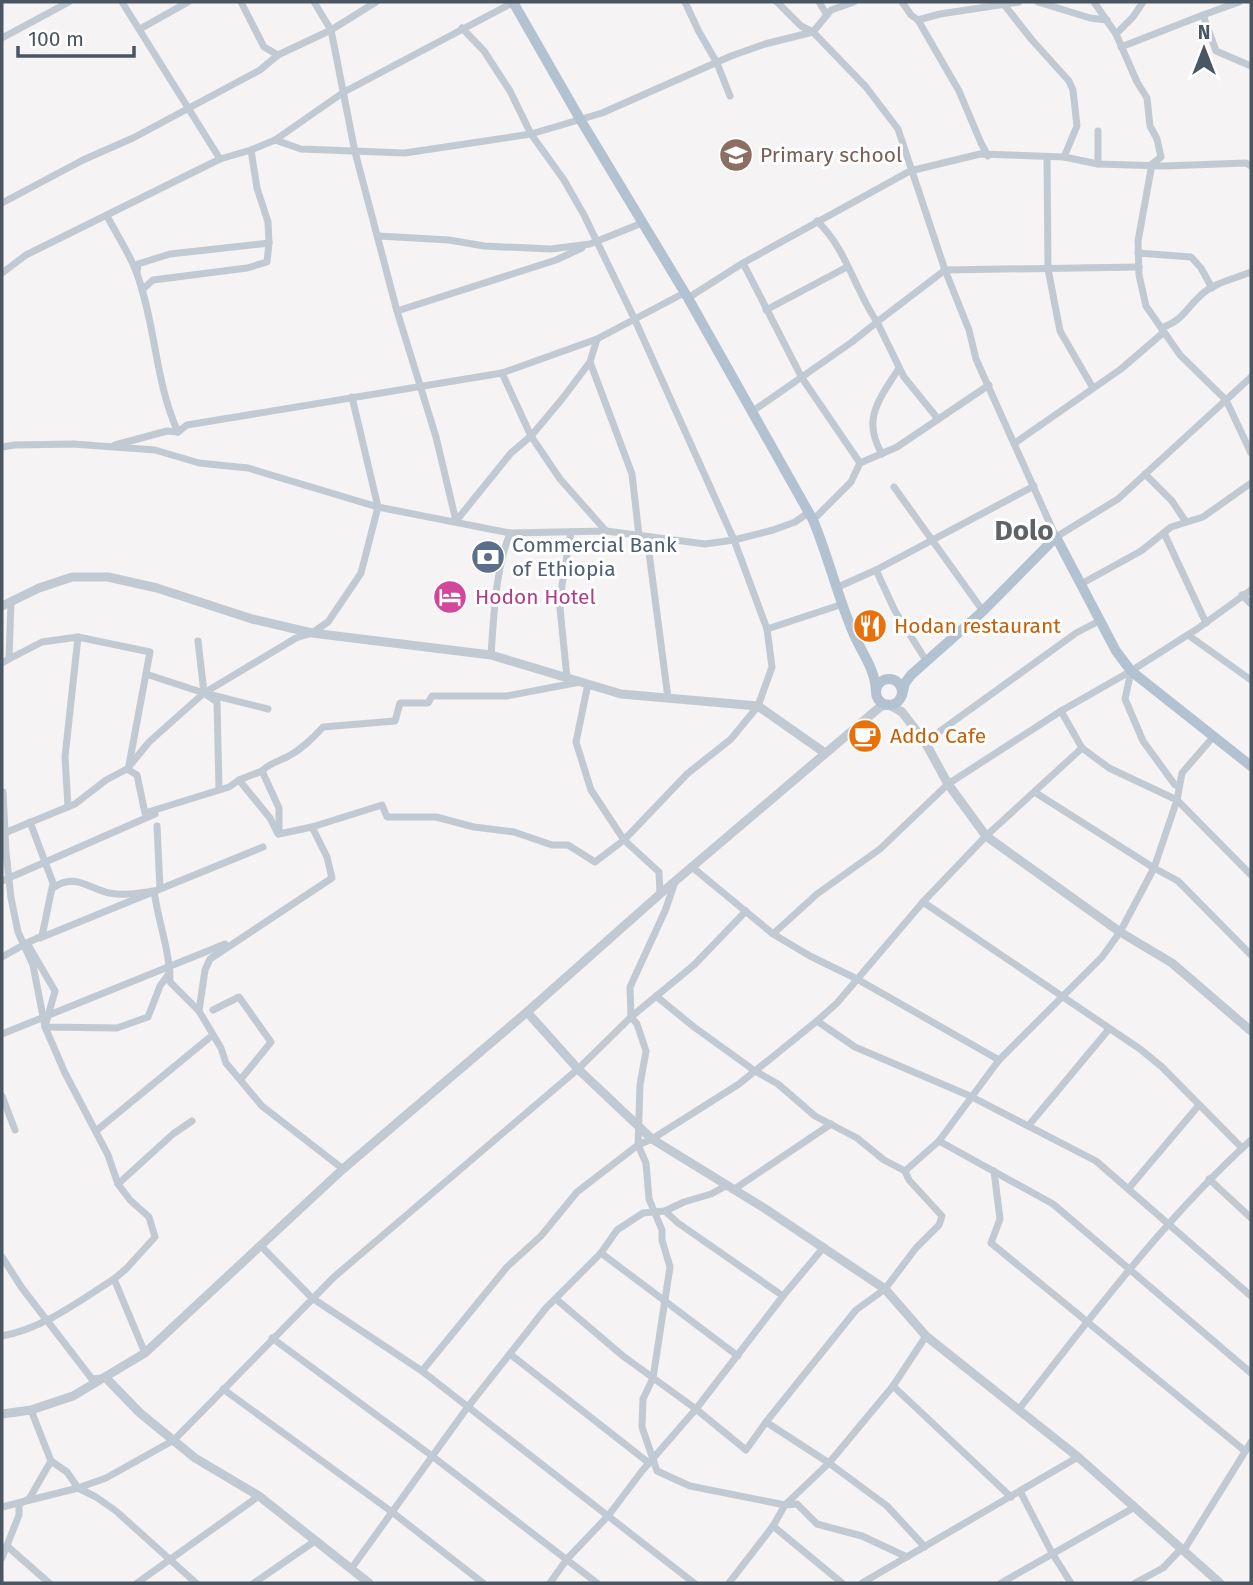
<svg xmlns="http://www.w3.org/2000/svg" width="1253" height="1585" viewBox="0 0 1253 1585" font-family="'Fira Sans',sans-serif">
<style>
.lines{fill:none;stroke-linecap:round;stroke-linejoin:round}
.minor{stroke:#c1cad2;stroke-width:7}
.tertiary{stroke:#c1cad2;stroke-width:9}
.primary{stroke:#b3c2d1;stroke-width:10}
.labels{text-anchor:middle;stroke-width:6;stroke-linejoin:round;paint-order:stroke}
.education-label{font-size:21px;fill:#785e54;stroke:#fff;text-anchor:start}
.service-label{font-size:21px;fill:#4e5e75;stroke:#fff;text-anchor:start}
.hotel-label{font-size:21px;fill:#b23c85;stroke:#fff;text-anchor:start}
.food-label{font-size:21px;fill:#c56008;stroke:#fff;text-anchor:start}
.district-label{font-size:28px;font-weight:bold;fill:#5f6368;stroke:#fff}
</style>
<rect width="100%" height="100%" fill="#f5f3f3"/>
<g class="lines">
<g class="minor">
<polyline points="122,2 220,159"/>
<polyline points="241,2 264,47 278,55"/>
<polyline points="376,2 331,30 355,152 397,311 436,437 456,521"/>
<polyline points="685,2 698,30 717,63 730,96"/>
<polyline points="777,2 801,26 813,32 866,87 898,129 945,270 969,330 976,359 1056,537 1118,499 1251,377"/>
<polyline points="819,2 827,15"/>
<polyline points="902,2 911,15 918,20 940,14 1019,2"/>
<polyline points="1002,2 1032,40 1069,81 1073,90 1077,126 1064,157"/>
<polyline points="1038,2 1090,18 1107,20"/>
<polyline points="1094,2 1116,34 1137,82 1147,98 1150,126 1157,139 1161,157 1152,164 1138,241 1139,275 1146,306 1180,355 1226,400 1251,453"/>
<polyline points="1203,15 1239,2"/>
<polyline points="918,20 959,91 981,143 988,156"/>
<polyline points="462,28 484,51 510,91 531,134 564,180 584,215 634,318 734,540 767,629 772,667 758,706 731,739 687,774 624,840 591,790 576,742 588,684"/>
<polyline points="140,29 188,2"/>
<polyline points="1116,34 1133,17 1143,2"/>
<polyline points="2,38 69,2"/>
<polyline points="1121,47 1203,15 1216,51 1251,66"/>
<polyline points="1098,131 1098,164"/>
<polyline points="275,140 301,149 405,153 531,134 602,113 731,56 765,44 813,32 831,10 854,2"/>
<polyline points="1047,157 1048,269 1060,331 1093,388"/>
<polyline points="2,203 83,160 133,138 260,70 278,55 331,30 314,2"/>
<path d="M107 216C117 235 130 254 137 274 156 326 155 382 178 432"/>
<polyline points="379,236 449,240 484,246 551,249 590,244 642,223"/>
<polyline points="1138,253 1191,257 1201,268 1212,288"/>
<polyline points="743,263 802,378 860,463"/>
<polyline points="137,272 138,264 170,254 269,243 268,222 257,188 251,150"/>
<polyline points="2,273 26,255 220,159 251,150 275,140 344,92 514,2"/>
<polyline points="142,290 153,280 247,268 267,262 269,243"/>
<polyline points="688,298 743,263 910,171 980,154 1064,157 1098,164 1164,166 1246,163 1251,166"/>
<polyline points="766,310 847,267"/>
<polyline points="397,311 556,260 582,248"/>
<path d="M1161 328C1182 321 1185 310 1200 296 1213 283 1234 279 1251 272"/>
<polyline points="590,362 632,474 639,536"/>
<polyline points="502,373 531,436 560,479 606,531"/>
<path d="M753 411 852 342 877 322C855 290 846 248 817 221"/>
<polyline points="938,419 904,377 877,322 945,270 1139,267"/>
<polyline points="1015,443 1121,369 1164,332"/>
<polyline points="115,445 167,431 178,432 187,425 502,373 597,339 684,293"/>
<polyline points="2,447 15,445 73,444 155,450 199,463 248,468 378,507 510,533 606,531 705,544 734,540 773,530 795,522 808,513"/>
<path d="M882 454C861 418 880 399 899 368"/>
<polyline points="1145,474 1172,501 1186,522"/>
<polyline points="894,487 983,611"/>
<polyline points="813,520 851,482 860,463 897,447 989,385"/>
<polyline points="456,521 511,453 531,436 562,399 590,362 597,339"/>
<polyline points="1164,533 1206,623"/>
<polyline points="647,537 668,698"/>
<polyline points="876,570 1034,486"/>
<polyline points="1081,584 1141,551 1171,527 1203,517 1251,483"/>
<polyline points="838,587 876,570 895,611 927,662"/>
<polyline points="1242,595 1251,604"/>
<polyline points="767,629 843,604"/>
<polyline points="1188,635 1251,680"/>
<polyline points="198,641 204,693 217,702 219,789"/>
<path d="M491 655C494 614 495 572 510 533"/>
<polyline points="9,659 42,642 78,637 150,652 129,765"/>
<polyline points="2,663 9,659 11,602"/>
<polyline points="1131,671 1125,699 1143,741 1175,785 1178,786"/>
<polyline points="146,674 204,693 268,709"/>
<polyline points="567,678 560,608 562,585 571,532"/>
<polyline points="1061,711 1082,748 1109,768 1177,800 1251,875"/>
<polyline points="925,742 1076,633 1101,620"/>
<polyline points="127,769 137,775 145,813 229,787 239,780 270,818 278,834"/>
<polyline points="239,780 262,771"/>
<polyline points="3,792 6,852 11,898 18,932 33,965 45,1027 117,1028 148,1017 160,986 170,972"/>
<polyline points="1036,793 1154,868 1178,881 1251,955"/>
<polyline points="68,807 65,757 78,637"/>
<polyline points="30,822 53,883 42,936 27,943 55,991 45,1027 65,1073 108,1155 118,1184 130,1200 149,1217 155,1237 126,1269 114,1279 145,1353"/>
<polyline points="157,826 160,889"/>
<path d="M312 827 279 834V808L262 771C268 764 279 761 287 757 302 749 312 739 323 727L395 721 400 703H428L432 696H507L580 682"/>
<polyline points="2,834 75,804 106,780 127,769 149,742 204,693 296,638 312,633 328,622 353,585 361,573 378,507 352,397"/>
<polyline points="692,867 773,934 810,956 857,979 999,1060"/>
<polyline points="2,881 155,814"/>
<path d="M53 888C74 873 86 887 109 893 124 896 139 893 154 891 158 921 170 951 170 982L199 1011 221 1048 226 1063 262 1106 343 1169"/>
<polyline points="923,902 1140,1049 1162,1067 1242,1148"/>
<polyline points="746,911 694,965 631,1017 637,1024 646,1051 640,1085 638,1145 646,1163 649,1199 662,1230 662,1240 670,1267 653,1378 643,1399 642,1427 657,1471 690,1486 785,1505 797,1504 817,1524 862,1536 907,1557"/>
<polyline points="773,934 817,894 880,849 948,784 1061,711 1131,671 1197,629 1251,590"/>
<polyline points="40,938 263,847"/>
<polyline points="2,957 25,944"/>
<polyline points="656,996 694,1027 755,1071 778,1084 815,1116 857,1138 884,1160 905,1171"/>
<polyline points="213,1010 239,997 271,1042 241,1079"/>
<polyline points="199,1011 205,970 210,959 332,878 327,857 312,827 382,805 387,817 436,817 474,827 514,832 552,845 568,845 595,862 624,840 659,872 660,894"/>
<polyline points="817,1021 855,1047 970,1096 1096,1161 1251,1296"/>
<polyline points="2,1034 225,944"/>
<polyline points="2,1096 15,1130"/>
<polyline points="1029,1125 1109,1029"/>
<polyline points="96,1131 209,1038"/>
<polyline points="939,1141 1053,1204 1251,1373"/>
<polyline points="994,1171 1000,1219 991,1243 1245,1451"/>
<polyline points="1209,1179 1251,1218"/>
<polyline points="118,1184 173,1134 192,1121"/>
<polyline points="1129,1188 1199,1105"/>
<polyline points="733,1190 831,1124"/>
<polyline points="665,1211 678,1223 783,1296"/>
<polyline points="260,1245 312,1298 422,1371 694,1583"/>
<polyline points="601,1253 738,1356"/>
<polyline points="2,1257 22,1288 92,1379 102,1378"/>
<polyline points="556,1299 623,1356 696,1409 746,1450 766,1422 829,1463 887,1506 925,1547"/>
<path d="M2 1336C44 1328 78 1302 114 1279"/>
<polyline points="272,1338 432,1456 597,1583"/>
<polyline points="510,1354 649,1463"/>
<polyline points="422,1371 507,1267 541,1236 577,1192 638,1145 652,1139 739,1084 817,1021 837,1003 923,902 986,836 1082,748"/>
<polyline points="893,1386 1011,1497"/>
<polyline points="223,1389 392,1512 483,1583"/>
<path d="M1019 1409C1092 1316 1163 1220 1251 1140"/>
<polyline points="31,1410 51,1461 67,1472 78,1488 96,1497 116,1511 196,1583"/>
<polyline points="766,1422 856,1310 885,1289 916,1248 939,1225 942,1216 909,1180 905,1171 939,1141 999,1060 1102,957 1120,932 1154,868 1177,800 1182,773 1214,736"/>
<polyline points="1020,1491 1052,1553 1071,1583"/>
<polyline points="2,1507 78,1488 106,1478 174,1440 334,1277 578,1069 631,1017 630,987 665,911 675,882"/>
<polyline points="773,1526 842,1583"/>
<polyline points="7,1546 49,1583"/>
<polyline points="2,1558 19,1515 19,1504 29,1499 51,1461"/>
<polyline points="351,1569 467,1408 546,1308 601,1253 617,1230 643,1213 665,1211 684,1202 711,1194 726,1186"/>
<polyline points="137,1583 259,1496"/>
<polyline points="254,1583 315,1541"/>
<polyline points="550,1583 567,1559 608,1516 642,1471 696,1409 783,1296 824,1247"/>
<polyline points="729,1583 773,1526 785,1505 829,1463 893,1386 926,1336"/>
<polyline points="862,1583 1078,1457"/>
<polyline points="1001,1583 1135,1507"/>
<polyline points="1135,1583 1163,1568 1180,1550 1184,1550 1251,1442"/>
</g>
<g class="tertiary">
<polyline points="2,606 39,588 72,577 108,577 157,588 252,619 312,633 491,655 621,694 758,706 825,753"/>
<polyline points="527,1012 578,1069 652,1139 764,1208 885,1289 926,1336 1078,1457 1220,1583"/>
<polyline points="106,1378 140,1413 195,1458 259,1496 369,1583"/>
<polyline points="2,1414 31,1410 73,1396 145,1353 343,1169 527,1012 660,894 880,707 888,704 902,712 925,742 948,784 986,836 1120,932 1172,963 1251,1031"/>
</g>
<g class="primary">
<path d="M513 2 580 119 688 298 813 520C828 556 837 594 852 630 860 651 875 667 876 691"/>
<circle cx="889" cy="692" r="13"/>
<polyline points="902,695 905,683 911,675 983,611 1056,537 1116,651 1131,671 1251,766"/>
</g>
</g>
<defs>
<g id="school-disc" transform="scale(1.75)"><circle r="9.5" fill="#8d6e63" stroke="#fff"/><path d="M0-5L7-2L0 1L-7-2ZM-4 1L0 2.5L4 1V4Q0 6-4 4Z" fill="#fff"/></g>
<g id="bank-disc" transform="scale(1.75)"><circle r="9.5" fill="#5c6f8a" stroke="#fff"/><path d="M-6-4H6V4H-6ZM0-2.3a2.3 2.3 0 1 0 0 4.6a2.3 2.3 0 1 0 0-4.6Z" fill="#fff"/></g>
<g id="hotel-disc" transform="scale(1.75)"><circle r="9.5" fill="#d1479c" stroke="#fff"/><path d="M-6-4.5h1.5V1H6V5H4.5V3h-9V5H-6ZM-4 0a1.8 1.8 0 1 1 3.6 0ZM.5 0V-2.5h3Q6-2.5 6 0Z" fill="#fff"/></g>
<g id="restaurant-disc" transform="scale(1.75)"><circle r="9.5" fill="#e8710a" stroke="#fff"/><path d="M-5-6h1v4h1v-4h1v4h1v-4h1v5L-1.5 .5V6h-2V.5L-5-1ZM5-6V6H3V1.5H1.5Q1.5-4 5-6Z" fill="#fff"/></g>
<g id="cafe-disc" transform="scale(1.75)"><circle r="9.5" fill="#e8710a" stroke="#fff"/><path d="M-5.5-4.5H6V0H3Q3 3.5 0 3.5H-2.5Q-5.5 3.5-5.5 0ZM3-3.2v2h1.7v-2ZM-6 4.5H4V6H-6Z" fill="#fff"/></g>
</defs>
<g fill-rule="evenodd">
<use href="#school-disc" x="736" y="155"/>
<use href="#bank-disc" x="488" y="557"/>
<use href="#hotel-disc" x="450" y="597"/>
<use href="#restaurant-disc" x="870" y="626"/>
<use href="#cafe-disc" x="865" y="736"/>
</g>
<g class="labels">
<g class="education-label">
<text x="760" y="162">Primary school</text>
</g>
<g class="service-label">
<text x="512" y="552">Commercial Bank<tspan x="512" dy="24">of Ethiopia</tspan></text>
</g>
<g class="hotel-label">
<text x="475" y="604">Hodon Hotel</text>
</g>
<g class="food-label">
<text x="894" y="633">Hodan restaurant</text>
<text x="890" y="743">Addo Cafe</text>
</g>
<g class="district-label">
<text x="1024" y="540">Dolo</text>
</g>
</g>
<rect width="1253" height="1585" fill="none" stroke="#4a5661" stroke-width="7"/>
<g transform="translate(1204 49)" stroke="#ffffff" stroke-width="5" paint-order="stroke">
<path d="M0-5L12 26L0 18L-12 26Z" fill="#4a5661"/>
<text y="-10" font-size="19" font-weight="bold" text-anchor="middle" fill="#4a5661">N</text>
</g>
<path d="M18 46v10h116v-10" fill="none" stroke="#4a5661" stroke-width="3.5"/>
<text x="28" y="46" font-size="21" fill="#4a5661" stroke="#ffffff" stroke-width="5" paint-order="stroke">100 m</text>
</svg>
